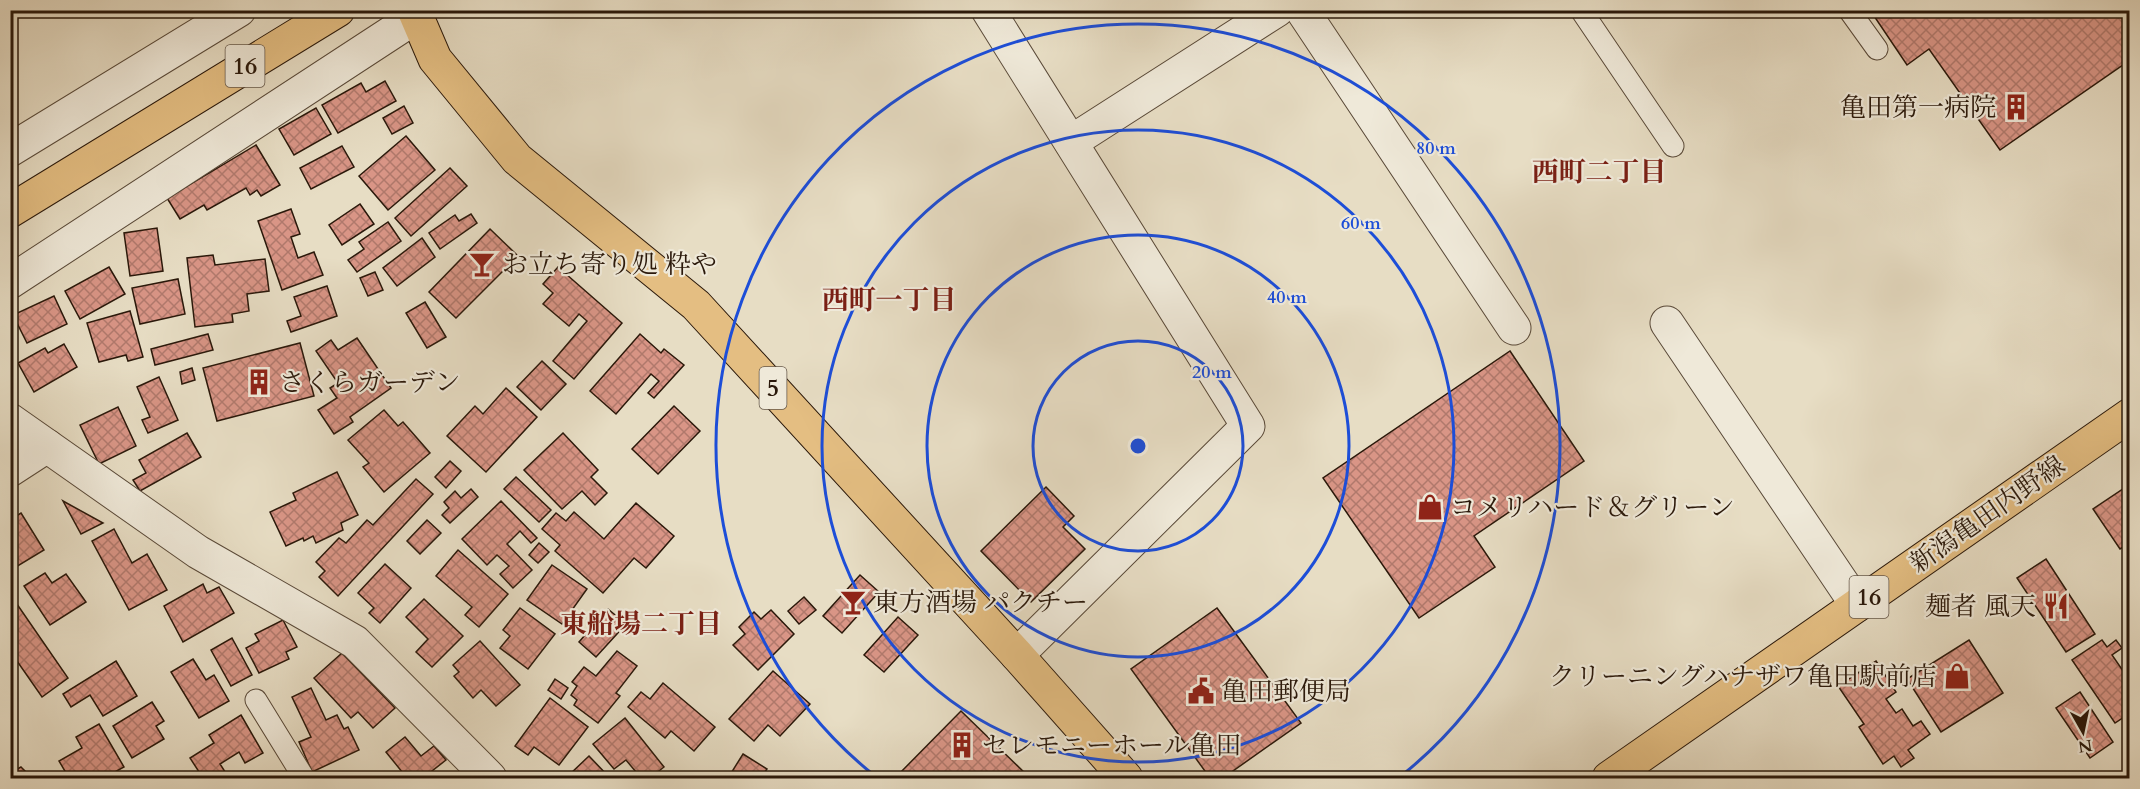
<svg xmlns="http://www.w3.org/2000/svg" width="2140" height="789" viewBox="0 0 2140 789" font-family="Cardo,'Noto Serif JP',serif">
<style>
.building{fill:url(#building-cross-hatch);stroke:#2a180a;stroke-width:1.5}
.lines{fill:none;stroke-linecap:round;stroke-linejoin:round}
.lane-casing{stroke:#594938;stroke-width:23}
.street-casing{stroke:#594938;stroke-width:35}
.primary-casing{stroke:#2a180a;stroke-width:35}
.lane{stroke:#efe9d9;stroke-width:21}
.street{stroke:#efe9d9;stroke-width:33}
.primary{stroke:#e4be82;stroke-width:33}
.ring{fill:none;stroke:#1d4ed8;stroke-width:3}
.labels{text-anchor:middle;stroke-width:4.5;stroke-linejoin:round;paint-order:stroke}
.shield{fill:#efe9d9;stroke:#655748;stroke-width:1.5}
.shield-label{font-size:24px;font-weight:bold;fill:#2a180a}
.poi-label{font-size:26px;fill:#2a180a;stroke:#efe9d9;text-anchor:start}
.street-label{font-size:26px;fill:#2a180a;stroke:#efe9d9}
.neighbourhood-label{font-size:27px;font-weight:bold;fill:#7a1f14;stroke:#efe9d9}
.centre{fill:#1d4ed8;stroke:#efe9d9;stroke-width:3}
.ring-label{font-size:18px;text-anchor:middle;font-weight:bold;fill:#1d4ed8;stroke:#efe9d9;stroke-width:4.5;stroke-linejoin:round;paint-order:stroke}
</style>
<defs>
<pattern id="building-cross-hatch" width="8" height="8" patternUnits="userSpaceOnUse" patternTransform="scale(1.5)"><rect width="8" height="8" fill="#d99586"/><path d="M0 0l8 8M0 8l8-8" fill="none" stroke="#b0796c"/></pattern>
</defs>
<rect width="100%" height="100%" fill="#e7ddc4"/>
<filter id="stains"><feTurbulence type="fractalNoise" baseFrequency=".00333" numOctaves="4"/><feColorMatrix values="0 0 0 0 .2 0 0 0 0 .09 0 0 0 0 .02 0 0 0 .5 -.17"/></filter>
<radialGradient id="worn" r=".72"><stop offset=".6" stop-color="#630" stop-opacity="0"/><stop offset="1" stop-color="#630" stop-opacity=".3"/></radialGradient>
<g class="building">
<polygon points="1870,10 2130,10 2130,60 2000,150 1929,49 1907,65"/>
<polygon points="385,81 396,101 338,133 322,105 361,83 366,92"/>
<polygon points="404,106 413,123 392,134 383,118"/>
<polygon points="316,108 331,134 294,155 279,129"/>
<polygon points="406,136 435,170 388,210 359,176"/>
<polygon points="256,145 280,185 261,196 257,190 250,195 246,188 207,210 204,205 180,219 167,198"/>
<polygon points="342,146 354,167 311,189 300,168"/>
<polygon points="450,168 467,186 411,236 395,218"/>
<polygon points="360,204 374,224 342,245 329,225"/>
<polygon points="291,209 300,234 291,237 298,258 314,252 323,275 282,290 258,221"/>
<polygon points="471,214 477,223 440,249 429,233 455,215 459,221"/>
<polygon points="388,222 401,241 357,272 348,260 364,249 359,242"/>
<polygon points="157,228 163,271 130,276 124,233"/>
<polygon points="490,229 518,256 456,318 429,292"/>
<polygon points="422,238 435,257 397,286 383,268"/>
<polygon points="213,255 215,265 265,259 269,291 247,294 249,311 232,314 233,322 195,327 187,258"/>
<polygon points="109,267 125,294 80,319 65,291"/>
<polygon points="558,267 622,323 574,379 553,361 587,321 579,314 569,326 543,304 553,293 543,284"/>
<polygon points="375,272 383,290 368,296 360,278"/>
<polygon points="178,279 185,314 140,324 132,288"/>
<polygon points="327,286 337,316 291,332 287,321 301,316 294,297"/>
<polygon points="54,296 67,324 27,343 13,315"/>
<polygon points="425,302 446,337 427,348 406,313"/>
<polygon points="130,311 143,357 128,361 126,355 99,362 87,323"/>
<polygon points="208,334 213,350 155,365 151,349"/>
<polygon points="640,334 661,353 664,349 684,365 654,398 648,393 659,381 651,374 616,414 590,391"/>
<polygon points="357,338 391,388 350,417 353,422 334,434 318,410 337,398 330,388 338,383 316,351 331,340 338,350"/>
<polygon points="300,343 314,396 217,421 203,368"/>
<polygon points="64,344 77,367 34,392 18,363 45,348 48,353"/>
<polygon points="1510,351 1584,461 1474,536 1495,567 1419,618 1323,478"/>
<polygon points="542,361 566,384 541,410 517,387"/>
<polygon points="192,368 195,380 182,384 180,372"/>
<polygon points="159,377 178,420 148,433 142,420 150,417 137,387"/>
<polygon points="506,388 537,417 486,472 447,436 475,406 483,414"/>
<polygon points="674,406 700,431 658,474 632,449"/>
<polygon points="118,407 136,446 99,464 80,425"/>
<polygon points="384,410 398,426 403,422 430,453 384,492 363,467 369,463 348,440"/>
<polygon points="187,433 201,457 140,491 133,480 146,473 139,460"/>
<polygon points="563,433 598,470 591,477 607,493 595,505 582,491 562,509 524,470"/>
<polygon points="450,461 461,471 446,488 435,477"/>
<polygon points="337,472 358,515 341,523 343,530 316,543 313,536 304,541 303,538 286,546 270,512 296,500 293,493"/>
<polygon points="516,477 551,510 539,522 504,489"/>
<polygon points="416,479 433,494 338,596 319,577 325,571 316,562 339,538 346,543 367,520 373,525"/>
<polygon points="2129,485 2130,543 2120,549 2093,509"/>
<polygon points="1046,487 1074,516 1063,527 1085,549 1031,602 981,551"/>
<polygon points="471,489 478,497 450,523 442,515 449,508 444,502 455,491 461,498"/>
<polygon points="63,501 103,523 81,534"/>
<polygon points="501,501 537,538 531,543 520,531 507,544 532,570 513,588 500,574 509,566 497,555 487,565 462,539"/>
<polygon points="636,503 674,536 646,568 634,558 603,593 555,551 560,545 542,529 556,513 566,521 574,512 604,539"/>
<polygon points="21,513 44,550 11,570 10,520"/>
<polygon points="427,520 441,533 420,554 407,541"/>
<polygon points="114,529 132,563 147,554 167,590 129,610 92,541"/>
<polygon points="539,543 549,552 538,563 529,555"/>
<polygon points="458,550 508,594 479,627 465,615 472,607 436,576"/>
<polygon points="2046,559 2095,634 2066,652 2017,578"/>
<polygon points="385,564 411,588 380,623 369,613 374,608 358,593"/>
<polygon points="552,565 587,589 562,624 527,600"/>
<polygon points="45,573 52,583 66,574 86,602 50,625 24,586"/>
<polygon points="860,575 879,592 842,633 823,616"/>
<polygon points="203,584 207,593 219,587 234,613 183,642 164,606"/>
<polygon points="10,594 68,678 42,697 10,651"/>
<polygon points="804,597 816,610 799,624 788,611"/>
<polygon points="424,599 463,636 432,667 416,652 428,639 406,617"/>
<polygon points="520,608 555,634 528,669 500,648 510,636 503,630"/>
<polygon points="1217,608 1301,723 1223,778 1210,778 1131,669"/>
<polygon points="608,609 626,624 596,657 579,642"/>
<polygon points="771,610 794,634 758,670 733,645 745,634 739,627 754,612 761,619"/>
<polygon points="898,617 918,635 884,672 864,655"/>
<polygon points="283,620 297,647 286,652 289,659 259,673 246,648 259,641 255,634"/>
<polygon points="232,638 252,675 231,686 211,650"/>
<polygon points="1969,640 2003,693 1941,732 1907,679"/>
<polygon points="2102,640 2107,647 2116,640 2122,648 2112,655 2130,681 2130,699 2127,700 2130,704 2130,713 2115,723 2072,660"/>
<polygon points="480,641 520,685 496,706 481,690 473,698 454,676 459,672 453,665"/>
<polygon points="617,651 637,666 616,693 620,696 598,723 574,705 577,700 571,695 577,686 572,682 584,667 596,676"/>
<polygon points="342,653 395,708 373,728 358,712 351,718 314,678"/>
<polygon points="193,659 206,680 214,675 229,701 199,718 171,672"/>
<polygon points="116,661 137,696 103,716 90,695 71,707 63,694"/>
<polygon points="1876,661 1896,692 1886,699 1896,713 1902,709 1913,726 1921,721 1930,734 1908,750 1914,758 1901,767 1894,756 1883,764 1859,727 1864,724 1838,686"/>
<polygon points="773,671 810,704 780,736 768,725 754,741 729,719"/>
<polygon points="555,679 568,688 561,699 548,690"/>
<polygon points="663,683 715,727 694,751 671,731 665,738 628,707 641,692 650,699"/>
<polygon points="311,688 326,720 337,715 344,729 348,727 359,750 312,772 299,742 311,737 292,697"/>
<polygon points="2080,692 2113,742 2090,758 2056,708"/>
<polygon points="550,698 588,727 559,765 534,747 528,755 515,746"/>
<polygon points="152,702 164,721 156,726 164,739 132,758 113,726"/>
<polygon points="961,711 1030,778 895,778"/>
<polygon points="241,715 263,753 245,763 239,752 220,764 229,778 203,778 190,758 214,743 209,735"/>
<polygon points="625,718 664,767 650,778 641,778 626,760 614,769 593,744"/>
<polygon points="99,724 124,767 104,778 69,778 59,761 82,748 76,737"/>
<polygon points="405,737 421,756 434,746 446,760 423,778 407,778 386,752"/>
<polygon points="743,754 767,769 761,778 728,778"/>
<polygon points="589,756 610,778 572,778 569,775"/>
<polygon points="21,767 32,778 10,778 10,773"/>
</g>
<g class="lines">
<g class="lane-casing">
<g id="lane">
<polyline points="1581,10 1673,146"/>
<polyline points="1849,10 1877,49"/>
<polyline points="256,700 304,778"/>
</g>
</g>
<g class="street-casing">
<g id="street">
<polyline points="988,10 1248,426 1017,655"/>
<polyline points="1302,10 1514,328"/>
<polyline points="1071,142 1277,10"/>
<polyline points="10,150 239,10"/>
<polyline points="10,282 417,16"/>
<polyline points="1667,323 1857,605"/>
<polyline points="10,420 198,552 355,642 490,778"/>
<polyline points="10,470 47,446"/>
</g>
</g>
<g class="primary-casing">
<g id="primary">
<polyline points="414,10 435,59 517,159 696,305 1017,655 1126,778"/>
<polyline points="10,211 338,10"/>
<polyline points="1609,778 2130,415"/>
</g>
</g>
<use href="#lane" class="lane"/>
<use href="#street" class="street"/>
<use href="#primary" class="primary"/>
</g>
<g class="ring">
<circle cx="1138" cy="446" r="105"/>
<circle cx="1138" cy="446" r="211"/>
<circle cx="1138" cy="446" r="316"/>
<path d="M875 776A422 422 0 1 1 1401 776"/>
</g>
<defs>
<g id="building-bare" transform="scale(2.07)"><path d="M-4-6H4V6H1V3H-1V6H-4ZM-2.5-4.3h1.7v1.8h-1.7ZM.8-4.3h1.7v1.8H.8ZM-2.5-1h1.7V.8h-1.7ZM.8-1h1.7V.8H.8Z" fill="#8f2418" stroke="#efe9d9" stroke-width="2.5" paint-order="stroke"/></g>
<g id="bar-bare" transform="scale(2.07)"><path d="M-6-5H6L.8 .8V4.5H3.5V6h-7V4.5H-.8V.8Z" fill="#8f2418" stroke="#efe9d9" stroke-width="2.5" paint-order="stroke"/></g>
<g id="shop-bare" transform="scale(2.07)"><path d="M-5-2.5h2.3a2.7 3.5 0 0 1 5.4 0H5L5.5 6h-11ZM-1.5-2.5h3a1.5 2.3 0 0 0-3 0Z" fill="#8f2418" stroke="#efe9d9" stroke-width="2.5" paint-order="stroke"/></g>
<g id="restaurant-bare" transform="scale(2.07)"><path d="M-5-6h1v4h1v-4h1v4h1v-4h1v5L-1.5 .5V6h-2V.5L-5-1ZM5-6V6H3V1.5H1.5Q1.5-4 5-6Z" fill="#8f2418" stroke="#efe9d9" stroke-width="2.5" paint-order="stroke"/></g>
<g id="civic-bare" transform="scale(2.07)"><path d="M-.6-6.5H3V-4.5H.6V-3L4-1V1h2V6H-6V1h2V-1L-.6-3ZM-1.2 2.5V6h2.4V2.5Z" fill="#8f2418" stroke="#efe9d9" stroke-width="2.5" paint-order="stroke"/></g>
</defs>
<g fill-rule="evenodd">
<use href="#building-bare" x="2016" y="107"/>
<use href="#bar-bare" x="482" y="264"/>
<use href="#building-bare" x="259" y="382"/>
<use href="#shop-bare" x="1430" y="507"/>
<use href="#bar-bare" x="853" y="602"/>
<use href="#restaurant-bare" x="2056" y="606"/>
<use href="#shop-bare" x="1957" y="676"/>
<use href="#civic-bare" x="1201" y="691"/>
<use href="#building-bare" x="962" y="745"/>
</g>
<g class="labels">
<g class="shield">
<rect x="225.5" y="45" width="39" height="42" rx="4.5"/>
<rect x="759.5" y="367" width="27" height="42" rx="4.5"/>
<rect x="1849.5" y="576" width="39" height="42" rx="4.5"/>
</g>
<g class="shield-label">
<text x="245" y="74">16</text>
<text x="773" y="396">5</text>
<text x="1869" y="605">16</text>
</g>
<g class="poi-label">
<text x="1996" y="116" text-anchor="end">亀田第一病院</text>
<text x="502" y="273">お立ち寄り処 粋や</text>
<text x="279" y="391">さくらガーデン</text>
<text x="1450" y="516">コメリハード＆グリーン</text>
<text x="873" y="611">東方酒場 パクチー</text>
<text x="2036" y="615" text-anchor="end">麺者 風天</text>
<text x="1937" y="685" text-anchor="end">クリーニングハナザワ亀田駅前店</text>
<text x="1221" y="700">亀田郵便局</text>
<text x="982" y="754">セレモニーホール亀田</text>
</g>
<g class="street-label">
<text transform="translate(1987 514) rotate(-35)" y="9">新潟亀田内野線</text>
</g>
<g class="neighbourhood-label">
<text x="1599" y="181">西町二丁目</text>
<text x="889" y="309">西町一丁目</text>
<text x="641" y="633">東船場二丁目</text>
</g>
</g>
<circle cx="1138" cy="446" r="9" class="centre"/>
<g class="ring-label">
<text x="1436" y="154">80 m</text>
<text x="1361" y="229">60 m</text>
<text x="1287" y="303">40 m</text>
<text x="1212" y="378">20 m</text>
</g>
<rect width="2140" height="789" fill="none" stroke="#e7ddc4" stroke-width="36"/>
<rect x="12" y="12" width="2116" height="765" fill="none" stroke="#2a180a" stroke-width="3"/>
<rect x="18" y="18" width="2104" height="753" fill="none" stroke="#2a180a" stroke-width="1.5"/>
<g transform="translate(2083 732) rotate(171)" stroke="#efe9d9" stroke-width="4.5" paint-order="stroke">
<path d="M0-4.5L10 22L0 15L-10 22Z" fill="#2a180a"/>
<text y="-9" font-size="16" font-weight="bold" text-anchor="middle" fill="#2a180a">N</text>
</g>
<rect width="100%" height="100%" filter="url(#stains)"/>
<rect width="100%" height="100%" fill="url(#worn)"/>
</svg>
